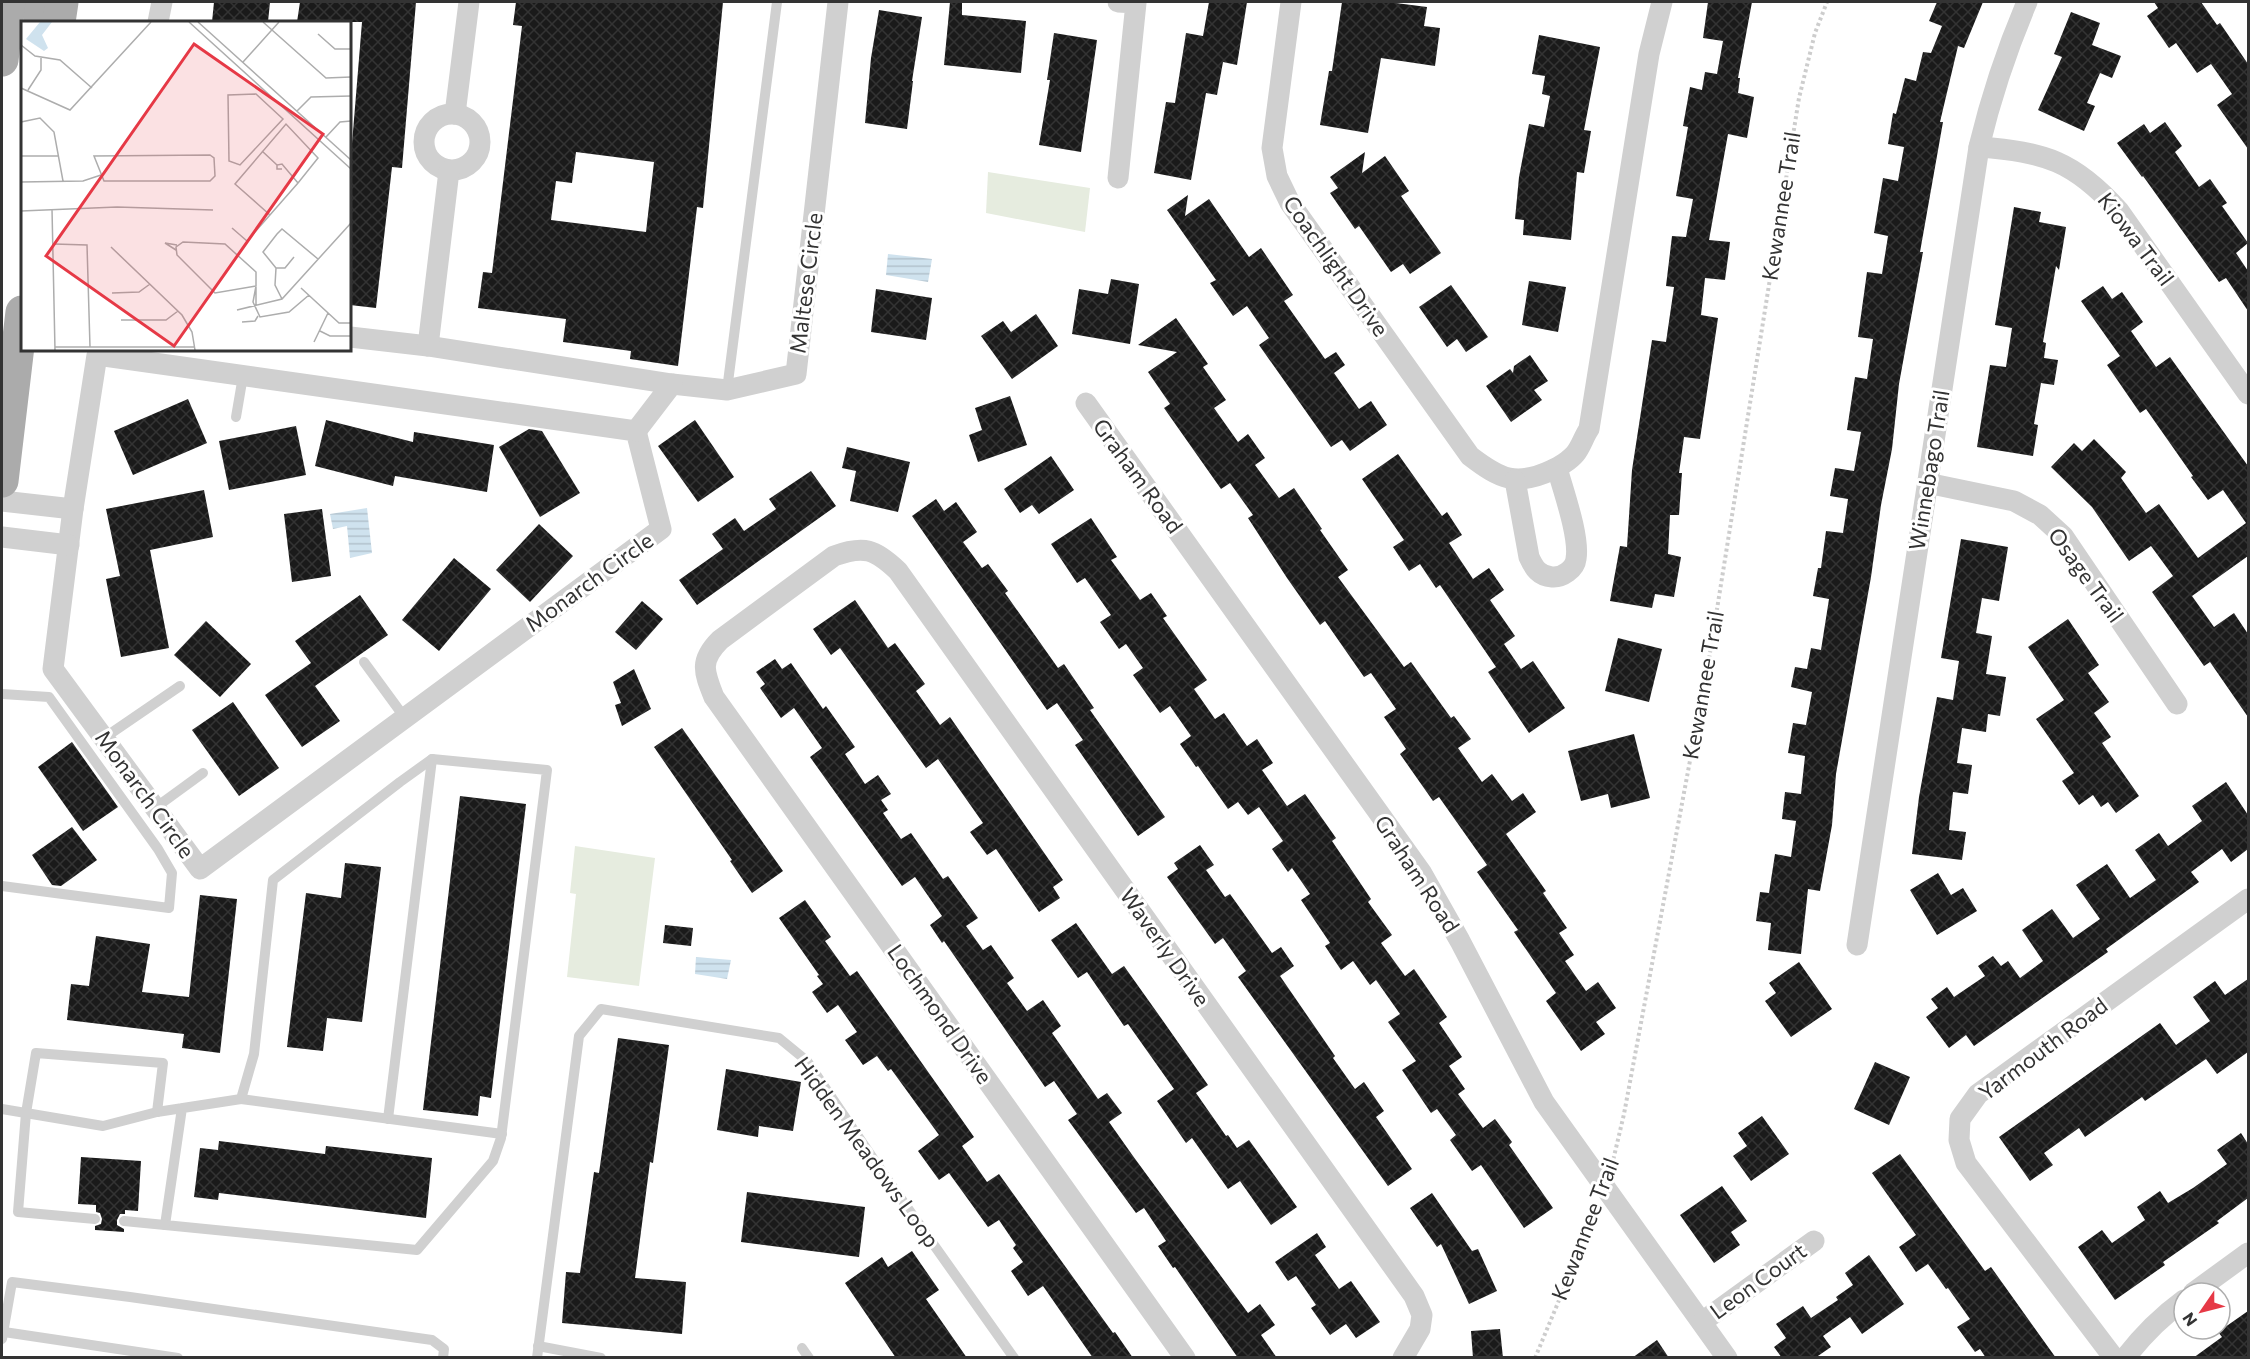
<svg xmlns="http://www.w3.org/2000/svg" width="2250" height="1359" viewBox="0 0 2250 1359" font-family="Commissioner,sans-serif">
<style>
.grass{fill:#e6ecdf}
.water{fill:url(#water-rules)}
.building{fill:url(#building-cross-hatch);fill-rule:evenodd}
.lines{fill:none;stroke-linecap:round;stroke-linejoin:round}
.path{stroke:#cdcdcd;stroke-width:4;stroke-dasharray:3 3;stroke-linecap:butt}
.lane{stroke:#d0d0d0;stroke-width:10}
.street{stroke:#d0d0d0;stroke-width:21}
.primary{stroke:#ababab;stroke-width:33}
.labels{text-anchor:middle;stroke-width:6;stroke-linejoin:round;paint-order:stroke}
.street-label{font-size:22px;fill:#333;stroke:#fff}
.inset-road{fill:none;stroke:#adadad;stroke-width:1.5}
.view{fill:#e63946;fill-opacity:0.15;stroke:#e63946;stroke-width:3}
.inset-edge{fill:none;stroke:#333;stroke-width:3}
</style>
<defs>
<pattern id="water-rules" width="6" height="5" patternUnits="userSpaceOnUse" patternTransform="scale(1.5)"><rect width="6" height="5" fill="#cfe2ee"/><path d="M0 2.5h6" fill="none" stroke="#b2c2cd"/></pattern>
<pattern id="building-cross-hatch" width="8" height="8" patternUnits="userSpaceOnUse" patternTransform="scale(1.5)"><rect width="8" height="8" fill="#1a1a1a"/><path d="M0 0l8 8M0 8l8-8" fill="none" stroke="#333"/></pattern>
</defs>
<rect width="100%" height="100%" fill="#fff"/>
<g class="grass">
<polygon points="988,172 1090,188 1085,232 986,213"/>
<polygon points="575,846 655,858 639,986 567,977 576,894 570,893"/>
</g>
<g class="water">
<polygon points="888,254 932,259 928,282 886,275"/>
<polygon points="367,508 372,553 350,558 347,526 333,529 330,514"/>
<polygon points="696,957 731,960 727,979 695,974"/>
</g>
<g class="building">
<polygon points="214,2 270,2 268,22 212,22"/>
<polygon points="300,2 416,2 402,168 392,167 376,308 350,305 350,168 362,22 297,22"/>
<path d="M516 2H723L703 208 697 207 678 366 630 359 631 351 563 342 566 319 478 308 483 272 492 273 522 26 513 25ZM576 152 654 162 646 232 551 220 556 181 572 183Z"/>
<polygon points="950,2 962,2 962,15 1026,21 1021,73 944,65"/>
<polygon points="1209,2 1247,2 1237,65 1223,62 1217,95 1206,93 1191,180 1154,173 1166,102 1175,103 1186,33 1203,36"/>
<polygon points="1342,2 1388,2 1427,7 1424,26 1440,28 1435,66 1381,58 1368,133 1320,125 1329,71 1332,71"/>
<polygon points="1708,2 1752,2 1738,78 1740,78 1738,93 1754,97 1747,138 1728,134 1709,240 1730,242 1725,280 1705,278 1701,315 1718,318 1700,439 1684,437 1679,473 1682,473 1679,515 1670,515 1668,554 1681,557 1674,597 1655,594 1652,608 1610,601 1620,546 1627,547 1632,470 1652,340 1666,342 1674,287 1666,286 1672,236 1686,237 1693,199 1676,196 1688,127 1683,126 1690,87 1702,90 1705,72 1717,74 1723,41 1703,38"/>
<polygon points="1937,2 1983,2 1964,48 1958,46 1940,122 1943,122 1920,252 1923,252 1899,384 1892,449 1881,505 1871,577 1836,774 1832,825 1820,891 1808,889 1801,954 1768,950 1771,923 1756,921 1760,892 1769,893 1775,854 1791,857 1796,821 1782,819 1785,792 1801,794 1805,756 1788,753 1793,723 1806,725 1812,692 1791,687 1795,667 1807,669 1811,648 1821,650 1829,599 1813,596 1818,568 1821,568 1826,531 1843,533 1848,499 1830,496 1835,468 1854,471 1861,432 1847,430 1855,377 1867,379 1873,339 1858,337 1867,272 1882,274 1888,236 1874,233 1883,178 1898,181 1904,147 1888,144 1893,113 1896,114 1905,78 1916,81 1923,52 1931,53 1942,26 1929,21"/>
<polygon points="2154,2 2201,2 2217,25 2220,23 2248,64 2248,149 2217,105 2232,94 2211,64 2197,73 2176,43 2169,48 2147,16 2158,8"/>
<polygon points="879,10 922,17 912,81 913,81 907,129 865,123 871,58"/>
<polygon points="2071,12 2100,23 2092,45 2121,56 2112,78 2100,73 2087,103 2095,106 2084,131 2038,110 2062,57 2054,54"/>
<polygon points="1054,33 1097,40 1081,152 1039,145 1050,80 1047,80"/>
<polygon points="1539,35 1600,47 1584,130 1591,131 1584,173 1577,172 1571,240 1523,235 1524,220 1515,219 1519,177 1529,124 1544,127 1550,96 1542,94 1545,76 1532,74"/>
<polygon points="2165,122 2182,146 2175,152 2199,187 2210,179 2227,203 2222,206 2248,243 2236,253 2248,271 2248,311 2226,278 2219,282 2143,176 2142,177 2117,143 2144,124 2150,133"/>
<polygon points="1365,152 1362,173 1385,156 1409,191 1401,196 1441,253 1410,274 1403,264 1391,272 1359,226 1355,229 1330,193 1338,188 1330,177"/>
<polygon points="1188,195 1185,216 1209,199 1249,257 1261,248 1293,295 1284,301 1325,359 1336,352 1345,365 1334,373 1359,409 1371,401 1387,425 1350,451 1342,440 1331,447 1259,345 1269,338 1247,306 1233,316 1210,283 1216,280 1167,210"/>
<polygon points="2014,207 2041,212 2039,222 2066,227 2059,270 2056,266 2043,342 2046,343 2044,358 2058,360 2054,385 2041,383 2034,424 2038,425 2033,456 1977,447 1990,365 2006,367 2012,328 1995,325"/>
<polygon points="1111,279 1139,284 1130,344 1072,334 1079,289 1108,294"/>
<polygon points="1529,281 1566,287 1558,332 1522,325"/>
<polygon points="1451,285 1488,337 1466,352 1457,339 1447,347 1419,307"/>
<polygon points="2103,286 2112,299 2122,292 2143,322 2131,331 2156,367 2170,357 2248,466 2248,556 2192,596 2214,627 2234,613 2248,634 2248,717 2210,662 2204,666 2152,592 2173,576 2151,546 2129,561 2092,507 2051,467 2074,443 2082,451 2094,439 2126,472 2121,478 2146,513 2159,504 2198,558 2246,523 2223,490 2208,500 2191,477 2193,476 2146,409 2140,413 2107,365 2120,356 2081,301"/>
<polygon points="876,289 932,298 926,340 871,332"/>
<polygon points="1036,314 1058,346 1012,379 981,336 1003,321 1011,332"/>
<polygon points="1176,318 1208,364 1203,367 1226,400 1214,408 1238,442 1248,434 1265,458 1255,465 1279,498 1294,488 1322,529 1320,530 1348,570 1338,577 1404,667 1411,662 1451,718 1454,716 1471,739 1458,748 1482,782 1492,774 1512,801 1523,793 1536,812 1506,834 1546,891 1543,893 1567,928 1559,933 1574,955 1565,961 1586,991 1598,982 1616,1008 1596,1022 1605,1034 1581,1051 1546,1001 1556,993 1514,932 1518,930 1477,872 1487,865 1439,797 1433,801 1400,754 1406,749 1384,717 1396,709 1371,673 1364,677 1325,621 1320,625 1287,578 1248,518 1253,515 1230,483 1221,489 1164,408 1170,404 1148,372 1177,352 1138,345"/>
<polygon points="1530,355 1548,381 1534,390 1542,400 1511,422 1486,386 1510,369 1513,373 1514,366"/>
<polygon points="1010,396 1027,445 978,462 969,435 982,430 975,408"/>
<polygon points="188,399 207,443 133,475 114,431"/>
<polygon points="326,420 413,442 414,432 494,445 487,492 395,476 393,486 315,466"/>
<polygon points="695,420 734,477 698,502 658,446"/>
<polygon points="296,426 306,475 229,490 219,441"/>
<polygon points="529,429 542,431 580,493 540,517 499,447"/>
<polygon points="847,447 910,462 898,512 850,501 856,471 842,468"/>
<polygon points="1398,454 1442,516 1447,512 1462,535 1449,543 1473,579 1489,568 1504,590 1490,600 1515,636 1504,644 1521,669 1533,661 1565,708 1529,733 1488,672 1496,667 1440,585 1436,588 1420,564 1409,571 1393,547 1404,540 1362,479"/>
<polygon points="1051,456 1074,490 1039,514 1032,505 1020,513 1004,489"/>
<polygon points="811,471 836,506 697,605 679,580 723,549 712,534 735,518 744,531 776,509 769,499"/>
<polygon points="204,490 213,537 150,550 169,648 121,657 106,579 120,576 106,509"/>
<polygon points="936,499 944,511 956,502 977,532 963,542 982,568 988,564 1008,591 1005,593 1058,668 1064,664 1094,708 1090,710 1165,817 1138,836 1075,745 1083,740 1057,703 1047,710 912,516"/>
<polygon points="322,509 331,576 292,582 284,514"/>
<polygon points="1091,518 1117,557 1111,560 1140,600 1151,593 1167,616 1163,618 1207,680 1194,689 1215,719 1224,713 1247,746 1257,739 1273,763 1262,770 1287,806 1305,794 1336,838 1332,841 1371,899 1368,902 1392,935 1381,943 1405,976 1414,969 1447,1017 1439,1023 1462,1057 1449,1066 1465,1089 1458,1094 1483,1128 1495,1119 1512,1142 1509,1145 1553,1208 1524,1228 1481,1165 1472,1171 1450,1140 1456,1135 1437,1109 1431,1113 1402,1070 1416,1061 1388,1022 1400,1014 1376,980 1370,985 1353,961 1341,970 1325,946 1330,943 1301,900 1310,894 1292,868 1288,872 1272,849 1283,841 1259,807 1248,815 1238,802 1228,809 1198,766 1196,767 1180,744 1191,736 1170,706 1160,713 1133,675 1143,668 1126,644 1119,649 1100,622 1111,615 1085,578 1077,583 1051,544"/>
<polygon points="539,524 573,556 530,602 496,570"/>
<polygon points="1961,539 2008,547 1999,601 1982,598 1976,633 1992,636 1986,674 2006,677 2000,716 1988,714 1986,732 1962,728 1957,763 1972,765 1968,794 1953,792 1949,830 1966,832 1962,860 1912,854 1919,797 1937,697 1953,700 1959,661 1941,658"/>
<polygon points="454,558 491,589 439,651 402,620"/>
<polygon points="360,595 388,635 315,686 340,721 302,747 265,695 311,663 295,641"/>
<polygon points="855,600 888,648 895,643 925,684 916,691 940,725 950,717 1063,880 1053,887 1060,898 1039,912 996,849 987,855 970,832 983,823 938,759 926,768 840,648 831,655 813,629"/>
<polygon points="642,601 663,619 636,650 615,632"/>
<polygon points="2068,619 2099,665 2088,673 2109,702 2094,713 2111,737 2102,743 2139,796 2116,813 2108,802 2101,807 2093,795 2079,805 2062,781 2074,773 2036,719 2064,700 2028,647"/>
<polygon points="206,621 251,664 220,697 174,655"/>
<polygon points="1618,638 1662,649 1649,702 1605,691"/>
<polygon points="775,659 782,669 791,663 823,709 826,706 855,747 845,754 865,784 878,775 891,794 881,800 888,810 883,813 901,839 911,833 943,879 948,876 978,918 966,926 983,950 991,945 1014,978 1007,983 1027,1011 1043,1000 1061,1026 1052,1033 1098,1099 1107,1093 1122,1113 1109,1122 1133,1156 1248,1313 1260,1304 1275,1325 1261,1335 1277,1358 1238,1358 1175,1267 1173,1268 1158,1246 1166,1241 1144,1208 1136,1213 1068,1120 1077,1114 1054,1081 1045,1087 944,941 942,943 930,925 942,916 915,877 902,886 810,757 822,748 794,708 781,718 760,688 765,684 756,672"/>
<polygon points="634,669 651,709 622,726 615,705 621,703 613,682"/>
<polygon points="233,702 279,768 239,796 192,730"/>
<polygon points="682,728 783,871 752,893 730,861 732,860 654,747"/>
<polygon points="1634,734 1650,798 1611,808 1608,794 1581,801 1568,751"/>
<polygon points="72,742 118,807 83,831 38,767"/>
<polygon points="2226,782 2248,815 2248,849 2231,862 2222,849 2191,872 2199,882 2106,949 2108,952 1974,1046 1966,1035 1949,1048 1926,1017 1938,1008 1931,999 1947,987 1954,997 1985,976 1978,966 1993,956 2001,966 2008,961 2020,978 2043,961 2022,930 2052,909 2073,938 2100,919 2076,885 2107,864 2130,898 2156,880 2135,850 2159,833 2168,846 2202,821 2192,806"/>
<polygon points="460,796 526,804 491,1098 480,1096 478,1116 423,1110"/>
<polygon points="72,827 97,860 61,886 52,885 32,855"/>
<polygon points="1200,845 1214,865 1206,870 1225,897 1230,894 1272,953 1281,947 1294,966 1280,976 1335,1056 1333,1058 1355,1089 1364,1082 1384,1111 1376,1117 1412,1169 1388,1186 1238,977 1246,971 1223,938 1215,944 1167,877 1178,869 1174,863"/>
<polygon points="345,863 381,867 362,1022 327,1018 323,1051 287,1047 306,893 341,898"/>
<polygon points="1938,873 1951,895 1963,888 1977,911 1937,935 1910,890"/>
<polygon points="200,895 237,899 220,1053 182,1048 184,1034 67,1020 71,984 89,986 96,936 150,944 142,992 189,997"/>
<polygon points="805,900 831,937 825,941 850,976 857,971 974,1137 962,1146 987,1182 999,1174 1113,1333 1115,1332 1133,1358 1093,1358 1043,1286 1028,1296 1011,1271 1023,1262 1013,1248 1016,1245 999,1220 988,1227 949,1173 939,1180 918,1151 939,1135 891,1069 888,1071 877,1056 863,1065 845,1040 857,1032 838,1005 827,1013 812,992 823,984 817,976 819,975 779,918"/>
<polygon points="1076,923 1112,974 1124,966 1161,1018 1208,1085 1196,1093 1226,1136 1228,1135 1237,1148 1249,1140 1297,1207 1271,1225 1240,1181 1228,1189 1192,1138 1186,1143 1157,1101 1174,1089 1128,1024 1124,1026 1087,972 1078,978 1051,940"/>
<polygon points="665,925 693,928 691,946 663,943"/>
<polygon points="1799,962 1832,1009 1791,1037 1765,1001 1776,993 1769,983"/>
<polygon points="2248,979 2248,1052 2217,1074 2206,1059 2145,1101 2142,1097 2085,1137 2079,1128 2044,1153 2053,1165 2030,1181 1999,1137 2160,1023 2176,1045 2210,1021 2193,997 2215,981 2225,995"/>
<polygon points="618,1038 669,1045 653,1163 650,1162 635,1278 686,1282 682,1334 562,1323 566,1272 580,1273 594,1172 599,1173"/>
<polygon points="1875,1062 1910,1077 1889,1125 1854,1109"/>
<polygon points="726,1069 801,1082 793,1131 759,1126 758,1137 717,1130"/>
<polygon points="1762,1116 1789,1154 1751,1181 1733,1156 1747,1146 1738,1133"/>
<polygon points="2241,1133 2248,1144 2248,1198 2217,1221 2219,1223 2163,1262 2165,1265 2115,1300 2078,1247 2102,1230 2112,1243 2145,1220 2137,1207 2160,1191 2168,1203 2193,1188 2227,1164 2217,1150"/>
<polygon points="219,1141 325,1154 326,1146 432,1158 426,1218 219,1193 218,1200 194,1197 200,1148 218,1150"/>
<polygon points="1900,1154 1985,1271 1991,1267 2056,1358 1986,1358 1980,1349 1975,1352 1957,1327 1970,1319 1948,1288 1946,1289 1928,1264 1916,1272 1899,1247 1916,1235 1872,1173"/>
<polygon points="81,1157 141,1161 138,1211 125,1210 125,1214 120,1214 117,1220 117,1225 124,1229 124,1232 95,1230 95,1226 101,1224 102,1219 100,1213 96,1212 96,1205 78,1204"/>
<polygon points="1722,1186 1747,1221 1731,1232 1740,1245 1714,1263 1680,1215"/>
<polygon points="747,1192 865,1207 859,1257 741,1242"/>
<polygon points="1432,1193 1472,1251 1478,1249 1497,1291 1469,1304 1441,1244 1437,1247 1410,1208"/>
<polygon points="1317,1233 1326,1247 1315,1255 1339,1289 1351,1281 1380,1322 1356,1338 1346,1324 1330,1335 1311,1308 1316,1305 1296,1276 1288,1281 1275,1262"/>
<polygon points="912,1251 939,1290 926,1299 967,1358 896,1358 845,1283 882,1257 888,1267"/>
<polygon points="1869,1255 1904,1304 1862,1334 1850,1317 1823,1336 1831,1347 1815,1358 1782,1358 1774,1347 1786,1338 1776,1324 1803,1306 1811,1318 1838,1300 1836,1297 1853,1285 1845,1273"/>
<polygon points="2248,1311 2248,1358 2193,1358 2222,1337 2218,1332"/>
<polygon points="1500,1329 1503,1358 1473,1358 1471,1331"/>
<polygon points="1657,1340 1669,1358 1632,1358"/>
</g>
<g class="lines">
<g class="path">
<polyline points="1612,1165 1624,1114 1709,659 1799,98 1815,33 1827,2"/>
<polyline points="1535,1358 1597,1209"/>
</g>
<g class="lane">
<polyline points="727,390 777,2"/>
<polyline points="236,417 243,376"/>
<polyline points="364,662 405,718"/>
<polyline points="2,694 49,697 158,849 172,873 169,908 2,886"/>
<polyline points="104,738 180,686"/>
<polyline points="155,808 203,773"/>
<polyline points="241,1099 502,1134"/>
<polyline points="2,1109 103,1126 157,1112 241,1099 254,1054 273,880 400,782 432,759 547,770 501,1138 493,1161 417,1250 165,1225 182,1108"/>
<polyline points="388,1119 432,759"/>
<polyline points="95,1219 18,1212 26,1113 36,1053 163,1063 157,1112"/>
<polyline points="124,1221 165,1225"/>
<polyline points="4,1332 178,1358"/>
<polyline points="2,1339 12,1282 130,1297 432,1340 444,1349 443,1358"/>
<polyline points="538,1346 601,1358"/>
<polyline points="802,1348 809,1358"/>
<polyline points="537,1358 579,1036 601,1009 779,1038 807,1061 885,1176 1014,1358"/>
</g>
<g class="street">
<path d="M1291 2 1272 148 1277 176 1290 203 1470 456C1500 479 1516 487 1552 470 1559 467 1570 460 1575 454 1581 447 1584 436 1589 429L1649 54 1662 2"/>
<polyline points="158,22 162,2"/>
<circle cx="452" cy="142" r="28"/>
<polyline points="455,114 469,2"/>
<path d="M1979 147C2045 152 2074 161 2119 211L2248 394"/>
<polyline points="1118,178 1136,3 1118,2"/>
<polyline points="350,337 428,346 672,384 727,390 796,374 838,2"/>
<polyline points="428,346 449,171"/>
<polygon points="97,355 636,431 661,529 200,869 53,669 73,509"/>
<polyline points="1086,403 1421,872 1460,941 1544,1102 1727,1358"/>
<polyline points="636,431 672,384"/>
<path d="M1515 480 1529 557C1534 568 1539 576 1552 577 1562 578 1575 569 1576 559 1580 537 1563 490 1557 468"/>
<polyline points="1927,483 2014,501 2040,515 2063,536 2177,704"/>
<polyline points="2,501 73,509"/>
<polyline points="2,537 69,545"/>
<path d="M1857 945 1979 147C1991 97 2007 49 2027 2"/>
<polyline points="2193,1293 2248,1253"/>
<polyline points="1702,1322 1814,1241"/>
<path d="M1185 1358 714 697C704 672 699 661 720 640L834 556C864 545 875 549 898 571L1414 1296 1422 1315 1420 1329 1403 1358"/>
<polyline points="2114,1358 1966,1163 1959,1140 1960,1119 1978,1094 2248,899"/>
<path d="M2125 1358C2142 1336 2162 1316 2184 1300"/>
</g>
<g class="primary">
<polyline points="35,2 39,11 40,22"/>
<polyline points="59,22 62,2"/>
<polyline points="2,60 9,2"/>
<polyline points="2,481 22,312"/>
</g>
</g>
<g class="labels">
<g class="street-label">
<text transform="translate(1781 206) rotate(-81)" y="8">Kewannee Trail</text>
<text transform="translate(2136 239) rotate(53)" y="8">Kiowa Trail</text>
<text transform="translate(1336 266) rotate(55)" y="8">Coachlight Drive</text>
<text transform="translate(806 283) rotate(-83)" y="8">Maltese Circle</text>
<text transform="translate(1929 470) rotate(-81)" y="8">Winnebago Trail</text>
<text transform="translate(1138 476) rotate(54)" y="8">Graham Road</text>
<text transform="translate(2086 575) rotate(54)" y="8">Osage Trail</text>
<text transform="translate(589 582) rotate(-36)" y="8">Monarch Circle</text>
<text transform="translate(1703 685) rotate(-80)" y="8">Kewannee Trail</text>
<text transform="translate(145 794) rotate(54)" y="8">Monarch Circle</text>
<text transform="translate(1417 874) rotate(57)" y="8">Graham Road</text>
<text transform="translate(1165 947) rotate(55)" y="8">Waverly Drive</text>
<text transform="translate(940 1014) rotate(55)" y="8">Lochmond Drive</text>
<text transform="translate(2043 1049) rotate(-37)" y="8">Yarmouth Road</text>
<text transform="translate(867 1152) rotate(54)" y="8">Hidden Meadows Loop</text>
<text transform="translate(1585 1229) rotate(-69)" y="8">Kewannee Trail</text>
<text transform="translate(1758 1281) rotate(-36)" y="8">Leon Court</text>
</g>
</g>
<g transform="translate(21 21)">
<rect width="330" height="330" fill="#fff"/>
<path d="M19 1H31L21 14 27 27 23 30 5 18Z" fill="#cfe2ee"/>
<path class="inset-road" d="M168 1 330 148M177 1 330 139M242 1 305 57 330 56M297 13 314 28H330M0 24 14 35 39 39 71 67M222 41 258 1M0 67 49 89 130 1M7 69 20 49V37M235 73 262 98 219 144 208 140 207 74ZM276 90 290 76 330 75M0 101 19 97 33 111 42 160M305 116 319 101 330 100M241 130 256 144M189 134 193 137 194 155 189 160H83L73 135ZM0 135H38M261 148H256V144L261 143 277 162M0 161 62 160 80 154M31 188 34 329M0 190 96 186 192 189M211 207 226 220 277 162 297 137 265 103 214 163 249 194M162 221 204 223 235 251V265L194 272 156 234 155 226ZM33 223 66 224 69 326M90 226 161 294 171 311 174 329M155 229 144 222 156 224M255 247H264L273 236M235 265 232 281 239 296 268 291 288 274M280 267 318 302H330M91 272 118 271 129 263M261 278 254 264 255 247 242 231 256 213 261 208 297 238M235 285V265M216 289 261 278 330 202M100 299H145L157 290M221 301 234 300 237 295M299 310 309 315H330M293 321 307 292M34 326H174"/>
<path class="view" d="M173 23 302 113 153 325 25 235Z"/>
<rect width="330" height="330" class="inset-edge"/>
</g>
<rect width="2250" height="1359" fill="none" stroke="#333333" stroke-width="6"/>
<g transform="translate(2202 1311) rotate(235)"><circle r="28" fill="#ffffff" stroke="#adadad" stroke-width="1.5"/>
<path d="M0-4.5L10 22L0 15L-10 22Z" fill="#e63946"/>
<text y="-9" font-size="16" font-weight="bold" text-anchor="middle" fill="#333333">N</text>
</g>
</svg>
